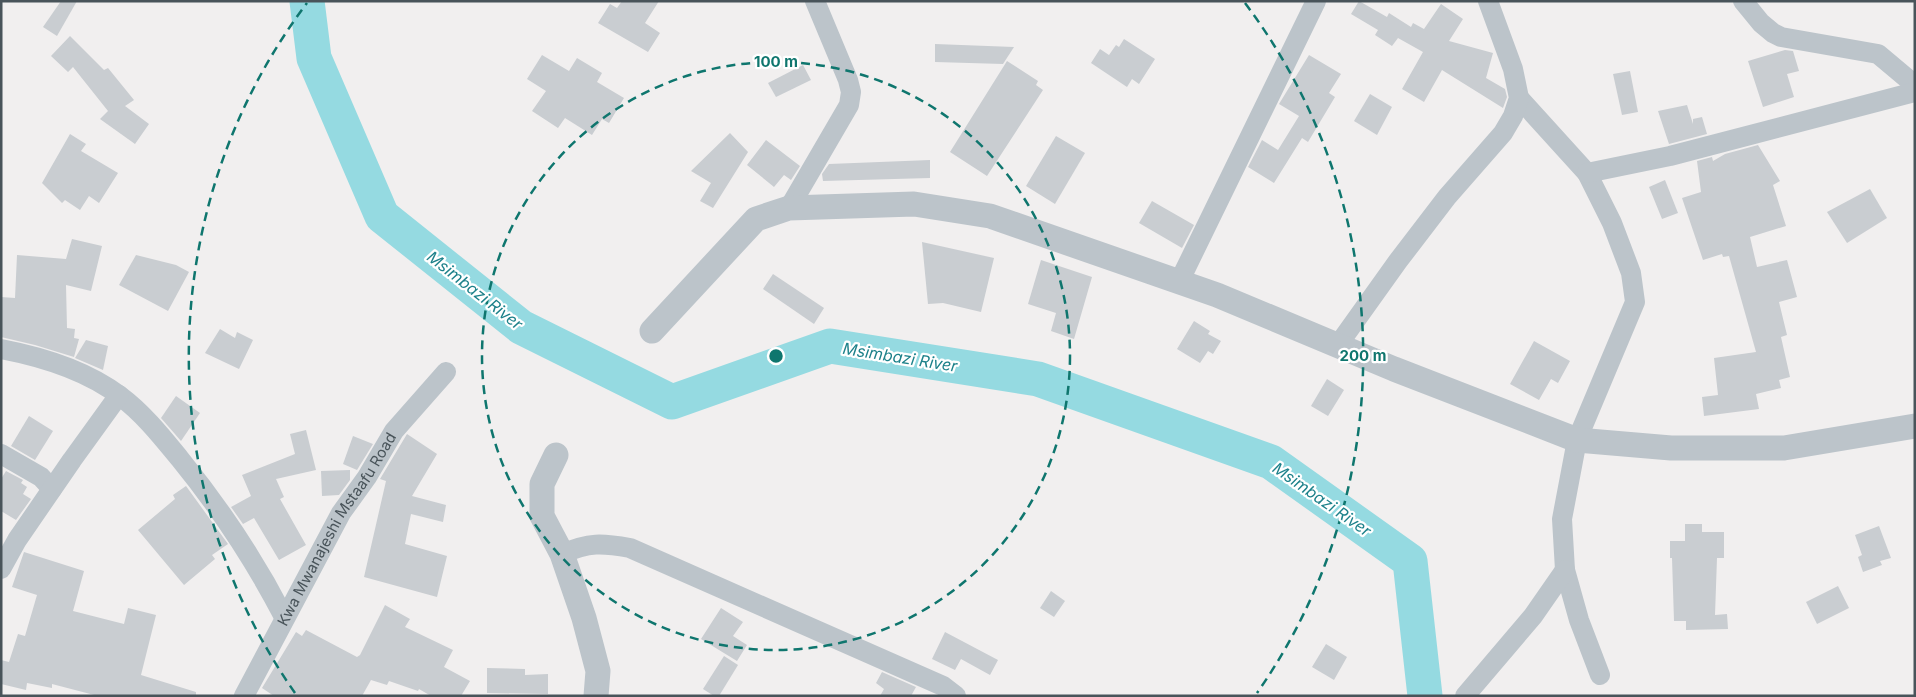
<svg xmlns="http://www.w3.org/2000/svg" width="1916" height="697" viewBox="0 0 1916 697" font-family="Inter,sans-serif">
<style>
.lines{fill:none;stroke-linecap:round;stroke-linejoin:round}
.river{stroke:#95dae1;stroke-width:35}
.building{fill:#c9cdd1}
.minor{stroke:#bcc4ca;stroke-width:20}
.tertiary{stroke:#bcc4ca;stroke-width:25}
.ring{fill:none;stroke:#0f766e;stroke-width:2.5;stroke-dasharray:9 6}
.labels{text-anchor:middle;stroke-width:4.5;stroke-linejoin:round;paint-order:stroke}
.street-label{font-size:15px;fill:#49545a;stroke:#fff}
.water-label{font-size:16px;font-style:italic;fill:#1d818a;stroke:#fff}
.centre{fill:#0f766e;stroke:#fff;stroke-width:2.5}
.ring-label{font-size:15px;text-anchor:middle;font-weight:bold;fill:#0f766e;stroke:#fff;stroke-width:4.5;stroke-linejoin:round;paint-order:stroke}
</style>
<rect width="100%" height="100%" fill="#f1efef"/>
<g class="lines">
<polyline class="river" points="307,1 314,58 382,216 521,327 672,402 830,346 1038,379 1271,462 1410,561 1425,696"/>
</g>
<g class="building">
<polygon points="61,1 77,1 57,36 43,27"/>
<polygon points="622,1 659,1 645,23 660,33 648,52 598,23 610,4 617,8"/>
<polygon points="1359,1 1387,17 1389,13 1411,27 1413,23 1424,29 1441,4 1463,19 1449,41 1493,53 1486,78 1505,89 1507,97 1503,108 1442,70 1424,102 1402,89 1423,52 1398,38 1392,46 1375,35 1378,30 1351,14"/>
<polygon points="70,36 104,70 108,68 134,100 125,106 149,124 135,144 100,119 108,111 73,67 68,72 51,56"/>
<polygon points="1124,39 1155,59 1139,84 1132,79 1127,87 1091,63 1100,49 1109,55 1116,45 1119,47"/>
<polygon points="935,44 1014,47 1003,64 935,62"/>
<polygon points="1785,50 1793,51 1799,71 1787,74 1794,97 1763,107 1748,61"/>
<polygon points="542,55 569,71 577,58 602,73 597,82 624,98 609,123 602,119 592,135 565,118 558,128 532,111 546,91 527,79"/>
<polygon points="1309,55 1341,74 1329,93 1335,97 1308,142 1302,138 1274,183 1248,167 1262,140 1278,150 1299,116 1279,104"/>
<polygon points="1007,61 1038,81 1036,85 1043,90 987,176 950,152"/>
<polygon points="803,65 811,80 776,97 768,83"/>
<polygon points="1630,71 1638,112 1622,115 1613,74"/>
<polygon points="1370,94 1392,107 1377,135 1354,121"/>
<polygon points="1687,105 1693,124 1693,119 1702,117 1707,134 1669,144 1658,111"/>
<polygon points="730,133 748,152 713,208 700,201 711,183 691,171"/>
<polygon points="70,134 86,144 81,151 118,173 99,203 89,196 80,210 65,200 62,203 42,183"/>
<polygon points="1056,136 1085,153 1055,204 1026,186"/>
<polygon points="766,140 800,166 791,180 784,175 774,187 747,165"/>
<polygon points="1758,145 1780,181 1773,185 1786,226 1750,237 1757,267 1787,260 1797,297 1779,302 1787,335 1781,337 1790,377 1779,380 1781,388 1756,394 1759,409 1704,416 1702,397 1718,395 1714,358 1756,352 1729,256 1723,257 1722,254 1703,260 1682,198 1701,192 1697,161 1712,157 1713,161 1725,154"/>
<polygon points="930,160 930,178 823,181 822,174 829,164"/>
<polygon points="1665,180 1678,213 1662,219 1649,187"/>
<polygon points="1870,189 1887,218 1847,243 1827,212"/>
<polygon points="1152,201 1194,225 1182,248 1139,223"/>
<polygon points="72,239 102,246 91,291 66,285 67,328 75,329 74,338 79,339 74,357 35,345 1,337 1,297 15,298 17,255 66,259"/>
<polygon points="922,242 994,258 981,312 943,303 928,304"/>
<polygon points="136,255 176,265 189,272 168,311 119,285"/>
<polygon points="1041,260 1092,277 1074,339 1051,331 1056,313 1028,304"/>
<polygon points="773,274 824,308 814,324 763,289"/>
<polygon points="1194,321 1210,331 1208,334 1221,341 1213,354 1208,351 1200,363 1177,349"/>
<polygon points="220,329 235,338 237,332 253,340 239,369 205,353"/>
<polygon points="86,340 108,346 103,370 75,358"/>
<polygon points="1534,341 1570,361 1558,383 1551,379 1539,400 1510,384"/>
<polygon points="1327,379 1344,390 1328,416 1311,406"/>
<polygon points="176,396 200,413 181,441 161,418"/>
<polygon points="29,416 53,431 35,460 11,446"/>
<polygon points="306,430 316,470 276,479 284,497 280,499 306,545 279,560 254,518 243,524 231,507 251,496 242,475 295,454 290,434"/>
<polygon points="407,434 437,454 412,496 446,505 443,522 411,514 405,544 447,556 437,597 364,577 386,481 380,479"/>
<polygon points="353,436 373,444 357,470 343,464"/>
<polygon points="350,470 350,480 339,495 322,496 321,471"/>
<polygon points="6,471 23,480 21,483 27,487 23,494 31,499 16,520 1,511 1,479"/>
<polygon points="186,486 228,544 212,555 215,559 184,585 138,530 175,499 173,495"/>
<polygon points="1685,524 1702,524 1702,532 1724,532 1724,558 1717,558 1715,615 1727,614 1728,629 1686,630 1686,621 1674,621 1672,558 1670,558 1670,541 1685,541"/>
<polygon points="1879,526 1891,558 1880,561 1882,565 1863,572 1858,557 1862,555 1855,535"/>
<polygon points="24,552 84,571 73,611 124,624 128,608 156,615 141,675 196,692 196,696 98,696 52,684 52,688 27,683 26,690 1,684 1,660 9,662 18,634 25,636 37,595 12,587"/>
<polygon points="1838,586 1849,608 1817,624 1806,602"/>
<polygon points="1051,591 1065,601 1054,617 1040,608"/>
<polygon points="385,605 410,619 405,627 453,650 444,667 470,681 461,696 431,696 419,689 418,691 389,681 387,685 371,680 362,696 274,696 262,688 296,632 302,636 306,630 357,657 360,655"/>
<polygon points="721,608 743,622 733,636 747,645 737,661 701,639"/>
<polygon points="945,632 998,660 990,675 961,659 955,670 932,659"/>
<polygon points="1326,644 1347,657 1334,680 1312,667"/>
<polygon points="724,656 738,665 719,696 714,696 703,689"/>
<polygon points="487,668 525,669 525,675 548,674 548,694 487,693"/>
<polygon points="882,672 916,687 911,696 880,696 884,689 876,683"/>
</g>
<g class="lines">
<g class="minor">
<polyline points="1743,1 1761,23 1773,33 1781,37 1878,54 1915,85"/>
<polyline points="1519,98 1587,173 1612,223 1631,273 1635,302 1577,440 1562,519 1565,570 1579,620 1600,675"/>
<polyline points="1587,173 1670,156 1915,92"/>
<polyline points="789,208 849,105 851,92 848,80 815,1"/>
<polyline points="1179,282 1316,1"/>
<polyline points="1338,345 1398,261 1447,197 1503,133 1513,116 1519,98 1513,69 1488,1"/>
<path d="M1 349C43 357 86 370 120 396 143 413 162 437 180 459 220 508 255 561 284 617"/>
<polyline points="1,454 41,477 52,489"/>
<path d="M562 554C589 542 602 543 630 548L943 686 956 696"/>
<polyline points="1,569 17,540 72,460 119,395"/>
<path id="s1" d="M244 696 341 513 367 477 394 431 446 372"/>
<polyline points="1465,696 1533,616 1565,570"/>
</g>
<g class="tertiary">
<polyline points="652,331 756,219 789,208 914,204 990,216 1217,295 1394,369 1577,440 1671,448 1784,448 1915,426"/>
<polyline points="556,455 542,484 542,516 562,554 584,618 598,671 596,696"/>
</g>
</g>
<g class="ring">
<circle cx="776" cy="356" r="294"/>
<path d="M295 693A587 587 0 0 1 307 3M1245 3A587 587 0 0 1 1257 693"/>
</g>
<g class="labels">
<g class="street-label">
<text dy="5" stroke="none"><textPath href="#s1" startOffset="191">Kwa Mwanajeshi Mstaafu Road</textPath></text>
</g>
<g class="water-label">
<text transform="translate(475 290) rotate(38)" y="6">Msimbazi River</text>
<text transform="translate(900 357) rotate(9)" y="6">Msimbazi River</text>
<text transform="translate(1322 499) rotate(35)" y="6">Msimbazi River</text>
</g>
</g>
<circle cx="776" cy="356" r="8" class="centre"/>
<g class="ring-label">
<text x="776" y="67">100 m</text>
<text x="1363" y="361">200 m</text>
</g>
<rect width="1916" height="697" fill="none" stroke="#49545a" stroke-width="5"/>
</svg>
